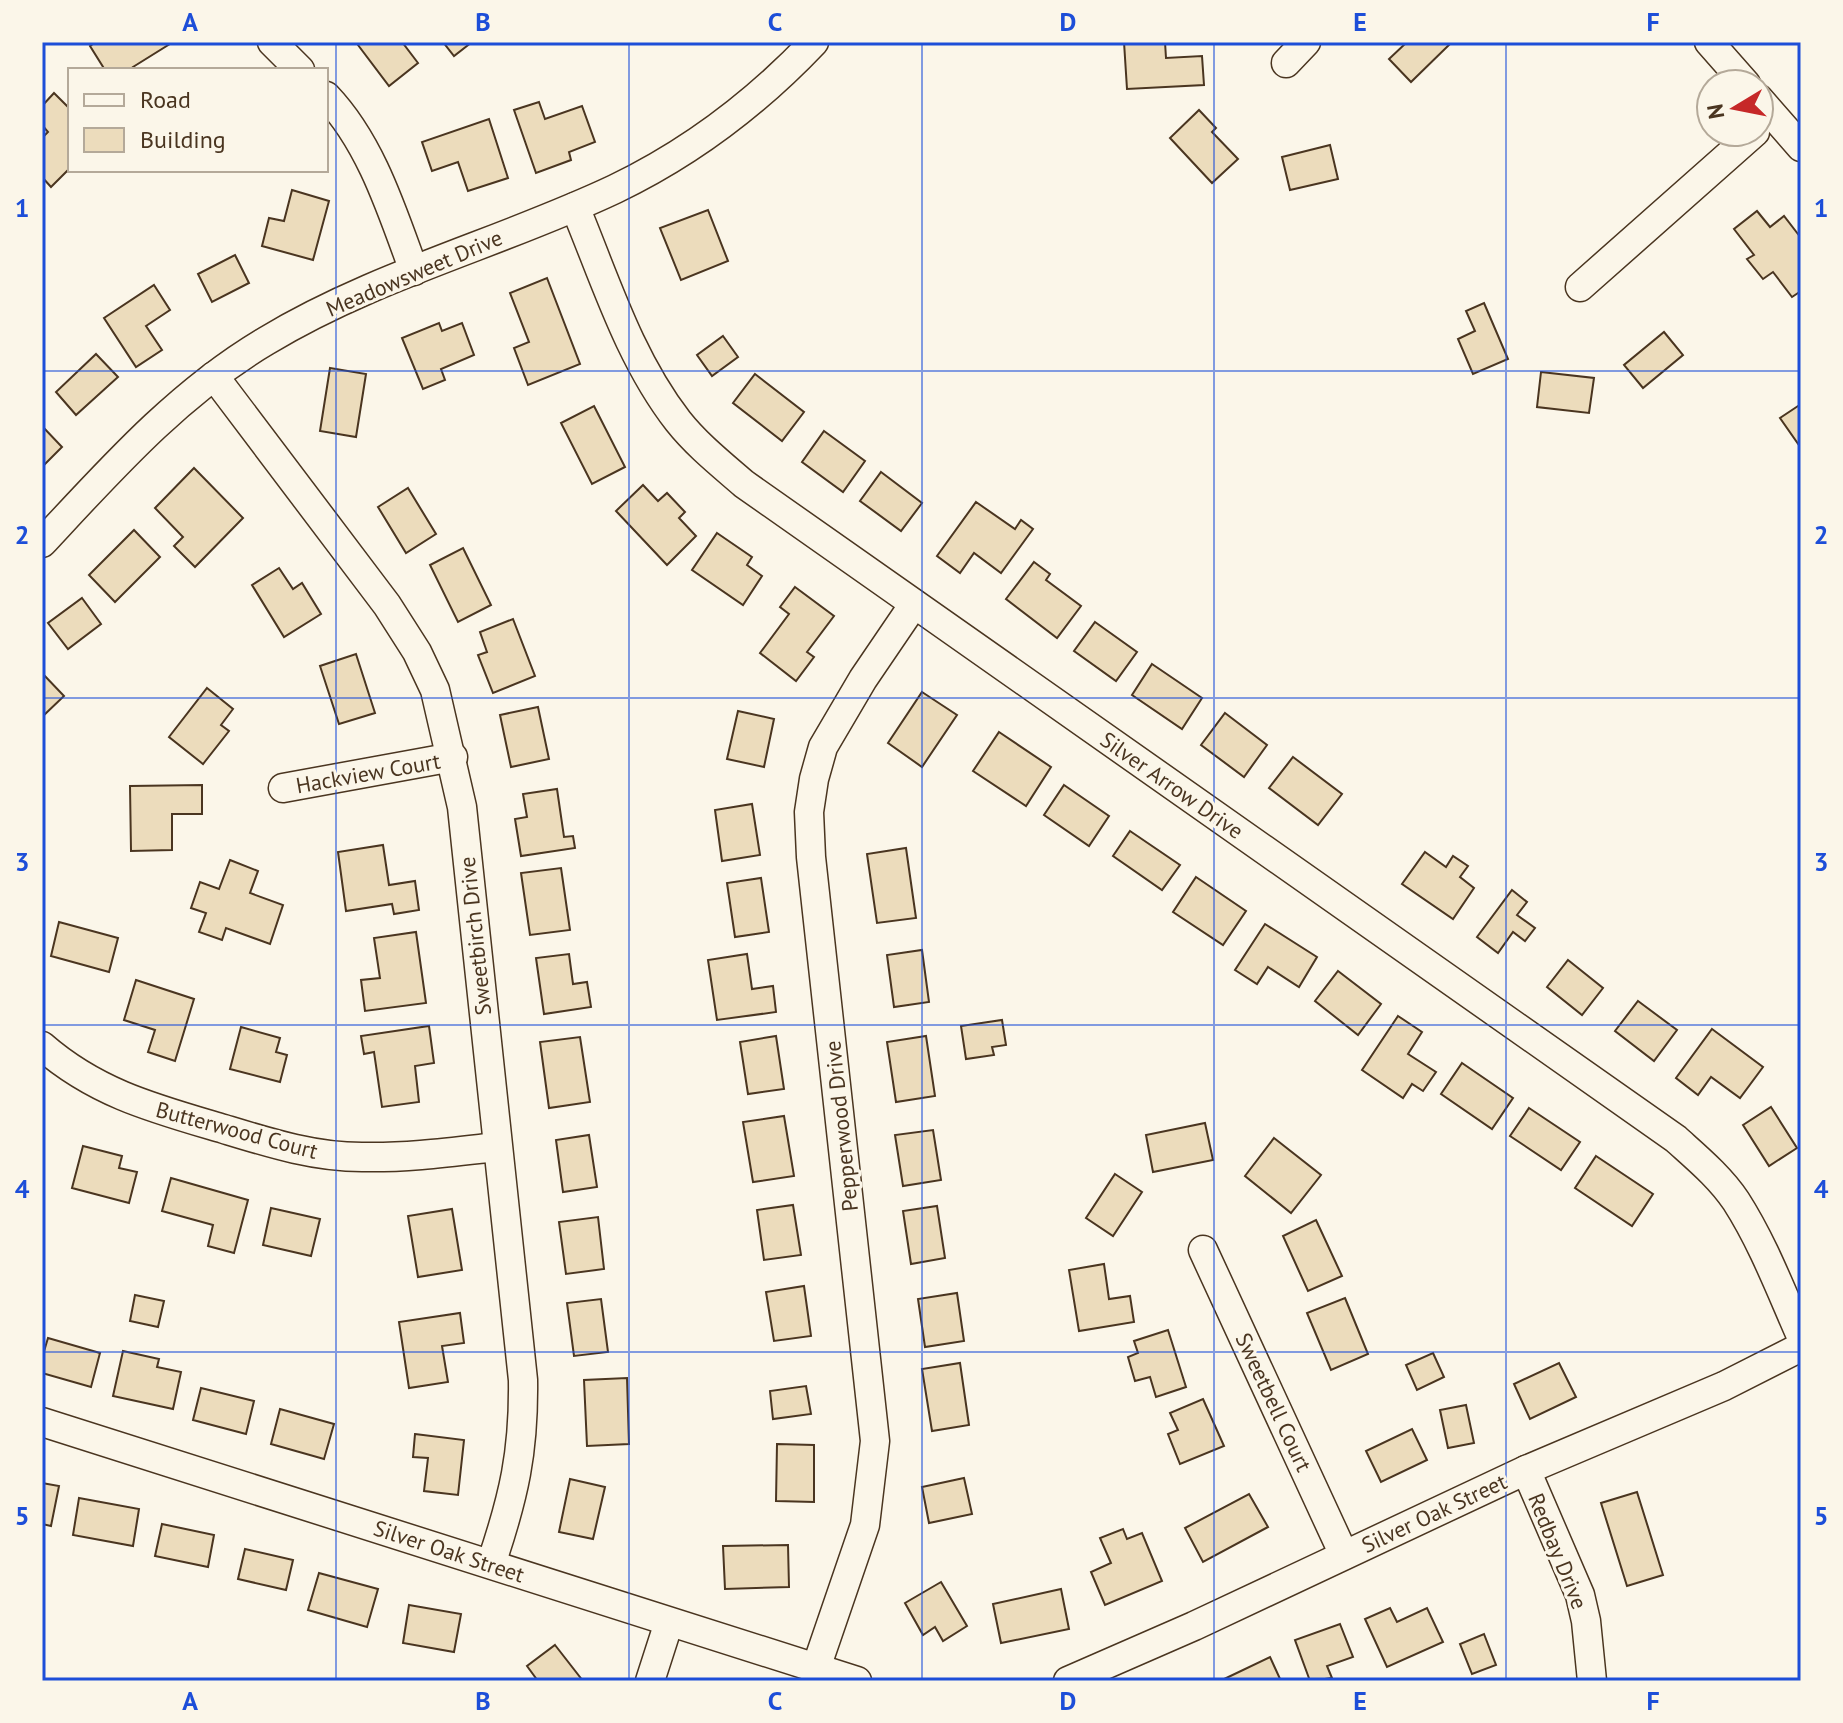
<svg xmlns="http://www.w3.org/2000/svg" width="1843" height="1723" viewBox="0 0 1843 1723" font-family="'PT Sans',sans-serif">
<style>
.building{fill:#ecdcbc;stroke:#4a3520;stroke-width:2}
.lines{fill:none;stroke-linecap:round;stroke-linejoin:round}
.minor-casing{stroke:#4a3520;stroke-width:31}
.minor{stroke:#fbf6e9;stroke-width:28}
.grid{fill:none;stroke:#1d4ed8;stroke-width:2;stroke-opacity:0.55}
.labels{text-anchor:middle;stroke-width:6;stroke-linejoin:round;paint-order:stroke}
.street-label{font-size:22px;fill:#4a3520;stroke:#fbf6e9}
.neatline{fill:none;stroke:#1d4ed8;stroke-width:3}
.grid-label{font-size:26px;text-anchor:middle;font-weight:bold;fill:#1d4ed8}
</style>
<rect width="100%" height="100%" fill="#fbf6e9"/>
<g class="building">
<polygon points="96,42 173,42 133,67 135,70 105,70 90,46"/>
<polygon points="362,42 402,42 418,63 389,86 358,45"/>
<polygon points="443,42 472,42 454,56"/>
<polygon points="1124,42 1165,42 1166,58 1202,56 1204,85 1127,89"/>
<polygon points="1407,42 1452,42 1411,82 1389,59"/>
<polygon points="54,93 70,109 70,168 51,187 42,177 42,138 48,132 42,125 42,106"/>
<polygon points="539,102 545,119 582,106 595,142 569,152 571,160 536,173 514,110"/>
<polygon points="1199,110 1216,128 1212,132 1238,159 1212,183 1170,138"/>
<polygon points="489,119 508,178 468,191 458,162 432,171 422,142"/>
<polygon points="1330,145 1338,179 1290,190 1282,157"/>
<polygon points="292,190 329,201 313,260 262,246 269,218 284,221"/>
<polygon points="708,210 728,261 681,280 660,228"/>
<polygon points="1757,211 1770,227 1784,216 1801,238 1801,291 1792,297 1773,272 1763,279 1747,259 1754,255 1734,229"/>
<polygon points="235,255 249,283 212,302 198,274"/>
<polygon points="547,278 580,364 528,385 514,348 529,342 510,293"/>
<polygon points="154,285 170,310 146,326 162,350 136,367 104,318"/>
<polygon points="1484,303 1508,359 1473,374 1458,339 1475,331 1466,311"/>
<polygon points="439,323 442,331 462,323 474,355 441,369 445,380 423,389 402,338"/>
<polygon points="1664,332 1683,355 1643,388 1624,365"/>
<polygon points="723,336 738,357 712,376 697,355"/>
<polygon points="96,354 118,377 76,415 56,392"/>
<polygon points="330,368 366,374 356,437 320,431"/>
<polygon points="1541,372 1594,378 1589,413 1537,407"/>
<polygon points="755,374 804,412 782,441 733,403"/>
<polygon points="1801,404 1801,448 1780,418"/>
<polygon points="594,406 625,467 592,484 561,423"/>
<polygon points="42,426 62,447 42,467"/>
<polygon points="824,431 865,461 843,492 802,462"/>
<polygon points="194,468 243,518 195,567 174,546 183,537 155,508"/>
<polygon points="881,472 922,503 901,531 860,501"/>
<polygon points="643,485 658,501 667,493 685,512 679,518 696,536 667,565 616,511"/>
<polygon points="408,488 436,534 406,553 378,507"/>
<polygon points="976,502 1015,529 1021,520 1033,529 1001,573 974,553 960,573 937,556"/>
<polygon points="134,530 160,557 115,602 89,575"/>
<polygon points="717,533 752,557 747,565 762,576 743,605 692,570"/>
<polygon points="463,548 491,605 458,622 430,565"/>
<polygon points="1034,562 1050,574 1046,580 1081,606 1057,638 1006,599"/>
<polygon points="279,568 293,589 302,583 321,614 284,637 252,585"/>
<polygon points="795,587 834,616 807,652 814,657 796,681 760,653 789,614 780,607"/>
<polygon points="82,598 101,624 68,649 48,623"/>
<polygon points="513,619 535,676 493,693 478,655 487,652 480,632"/>
<polygon points="1095,622 1137,652 1116,681 1074,651"/>
<polygon points="356,654 375,713 339,724 320,666"/>
<polygon points="1152,664 1202,698 1182,729 1132,695"/>
<polygon points="42,673 64,696 43,716 42,715"/>
<polygon points="207,688 233,709 221,725 229,731 203,764 169,737"/>
<polygon points="922,692 957,715 922,767 888,743"/>
<polygon points="538,707 549,759 511,767 500,715"/>
<polygon points="738,711 774,719 764,767 727,759"/>
<polygon points="1225,713 1267,745 1244,777 1201,745"/>
<polygon points="999,732 1051,767 1026,806 973,771"/>
<polygon points="1293,757 1342,794 1318,825 1269,788"/>
<polygon points="202,785 202,814 172,814 172,850 131,851 130,786"/>
<polygon points="1064,785 1109,816 1089,846 1044,815"/>
<polygon points="557,789 564,837 573,836 575,848 521,856 515,819 527,817 523,794"/>
<polygon points="752,804 760,855 722,861 715,810"/>
<polygon points="1130,831 1180,865 1162,890 1113,856"/>
<polygon points="383,845 389,885 415,881 419,910 394,914 392,904 346,911 338,852"/>
<polygon points="906,848 916,918 877,923 867,854"/>
<polygon points="1425,852 1446,867 1453,856 1468,866 1460,877 1474,888 1453,919 1402,884"/>
<polygon points="230,860 258,871 250,893 283,905 270,944 226,928 222,940 199,932 206,913 191,908 200,882 219,889"/>
<polygon points="561,868 570,930 530,935 521,873"/>
<polygon points="1196,877 1246,911 1223,945 1173,912"/>
<polygon points="761,878 769,932 735,937 727,883"/>
<polygon points="1512,890 1527,902 1517,915 1535,928 1525,941 1513,932 1498,953 1477,937"/>
<polygon points="59,922 118,938 109,972 51,956"/>
<polygon points="1265,924 1317,957 1299,987 1268,967 1257,984 1235,970"/>
<polygon points="416,932 426,1003 365,1011 361,980 380,978 374,938"/>
<polygon points="922,950 929,1002 894,1007 887,955"/>
<polygon points="569,954 573,984 587,982 591,1007 544,1014 536,958"/>
<polygon points="747,954 752,989 773,986 776,1012 717,1020 708,960"/>
<polygon points="1568,960 1603,988 1582,1015 1547,987"/>
<polygon points="1338,971 1381,1004 1358,1035 1315,1001"/>
<polygon points="136,980 194,999 175,1061 148,1052 155,1030 124,1020"/>
<polygon points="1638,1001 1677,1030 1654,1061 1615,1031"/>
<polygon points="1398,1016 1422,1032 1408,1054 1436,1072 1423,1091 1412,1084 1403,1098 1362,1070"/>
<polygon points="1002,1020 1006,1045 992,1047 994,1055 966,1059 961,1026"/>
<polygon points="429,1026 434,1063 415,1066 419,1102 382,1107 374,1052 364,1054 361,1036"/>
<polygon points="241,1027 280,1038 276,1052 287,1055 280,1082 230,1069"/>
<polygon points="1712,1029 1763,1067 1740,1098 1711,1077 1698,1095 1676,1078"/>
<polygon points="776,1036 784,1089 748,1094 740,1042"/>
<polygon points="926,1036 935,1096 896,1102 887,1042"/>
<polygon points="580,1037 590,1102 549,1108 540,1042"/>
<polygon points="1462,1063 1513,1098 1492,1129 1441,1094"/>
<polygon points="1771,1107 1797,1148 1769,1166 1743,1125"/>
<polygon points="1529,1108 1580,1142 1561,1170 1510,1136"/>
<polygon points="784,1116 794,1176 753,1182 743,1122"/>
<polygon points="1205,1123 1213,1160 1153,1172 1146,1135"/>
<polygon points="933,1130 941,1180 903,1186 895,1135"/>
<polygon points="589,1135 597,1187 563,1192 556,1140"/>
<polygon points="1274,1138 1321,1175 1291,1213 1245,1176"/>
<polygon points="83,1146 122,1156 119,1168 137,1172 129,1203 72,1188"/>
<polygon points="1596,1156 1653,1194 1632,1226 1575,1188"/>
<polygon points="1115,1174 1142,1192 1113,1236 1086,1218"/>
<polygon points="171,1178 248,1200 234,1253 208,1246 213,1225 162,1211"/>
<polygon points="793,1205 801,1255 764,1260 757,1210"/>
<polygon points="937,1206 945,1258 911,1264 903,1211"/>
<polygon points="271,1208 320,1219 311,1256 263,1245"/>
<polygon points="452,1209 462,1270 418,1277 408,1216"/>
<polygon points="598,1217 604,1269 566,1274 559,1222"/>
<polygon points="1316,1220 1342,1276 1308,1291 1283,1236"/>
<polygon points="1104,1264 1109,1299 1130,1296 1134,1322 1079,1331 1069,1270"/>
<polygon points="804,1286 811,1336 774,1341 766,1292"/>
<polygon points="957,1293 964,1341 925,1347 918,1299"/>
<polygon points="135,1295 164,1301 158,1327 130,1321"/>
<polygon points="1345,1298 1368,1354 1331,1370 1307,1313"/>
<polygon points="601,1299 608,1352 574,1356 567,1303"/>
<polygon points="460,1313 464,1343 442,1346 448,1382 409,1388 399,1322"/>
<polygon points="1168,1330 1186,1387 1156,1397 1150,1377 1135,1381 1128,1357 1138,1353 1134,1341"/>
<polygon points="48,1338 100,1353 91,1387 42,1373 42,1358"/>
<polygon points="123,1351 159,1359 157,1367 181,1372 173,1409 113,1396"/>
<polygon points="1433,1353 1444,1377 1417,1390 1406,1365"/>
<polygon points="960,1363 969,1425 932,1431 922,1369"/>
<polygon points="1559,1363 1576,1397 1530,1419 1514,1384"/>
<polygon points="627,1378 629,1444 587,1446 584,1380"/>
<polygon points="806,1386 811,1414 773,1419 770,1391"/>
<polygon points="201,1388 254,1401 246,1434 193,1420"/>
<polygon points="1203,1399 1224,1446 1180,1464 1168,1434 1178,1430 1170,1413"/>
<polygon points="1466,1405 1474,1443 1448,1448 1440,1410"/>
<polygon points="280,1409 334,1424 324,1459 271,1444"/>
<polygon points="1412,1429 1427,1460 1381,1482 1366,1451"/>
<polygon points="415,1434 464,1440 458,1495 424,1491 428,1458 413,1457"/>
<polygon points="777,1444 814,1445 814,1502 776,1501"/>
<polygon points="964,1478 972,1514 929,1523 922,1487"/>
<polygon points="570,1479 605,1487 593,1539 559,1532"/>
<polygon points="42,1483 59,1486 51,1526 42,1524"/>
<polygon points="1637,1492 1663,1575 1627,1586 1601,1503"/>
<polygon points="1249,1494 1268,1527 1203,1562 1185,1528"/>
<polygon points="79,1498 139,1509 133,1546 73,1535"/>
<polygon points="162,1524 214,1535 208,1567 155,1556"/>
<polygon points="1123,1529 1127,1539 1142,1533 1162,1581 1105,1605 1091,1572 1111,1563 1100,1538"/>
<polygon points="788,1545 789,1587 725,1589 723,1546"/>
<polygon points="245,1549 293,1560 286,1590 238,1579"/>
<polygon points="319,1573 378,1589 367,1627 308,1610"/>
<polygon points="941,1582 967,1626 943,1641 935,1627 923,1635 905,1603"/>
<polygon points="1061,1589 1069,1629 1001,1643 993,1604"/>
<polygon points="409,1605 461,1614 454,1652 403,1643"/>
<polygon points="1390,1608 1397,1622 1427,1608 1443,1642 1387,1667 1365,1619"/>
<polygon points="1340,1624 1353,1657 1327,1666 1332,1678 1310,1681 1295,1640"/>
<polygon points="1484,1634 1496,1665 1472,1674 1460,1644"/>
<polygon points="555,1645 583,1681 538,1681 527,1666"/>
<polygon points="1270,1657 1281,1681 1220,1681"/>
</g>
<g class="lines">
<g class="minor-casing">
<g id="minor">
<polyline points="272,42 300,70"/>
<polyline points="1709,42 1746,84"/>
<polyline points="1286,63 1306,42"/>
<path d="M326 96C371 143 392 211 414 271"/>
<polyline points="1759,99 1801,147"/>
<path d="M575 207C605 279 629 358 678 421 697 445 721 464 744 484L1676 1139C1697 1158 1720 1177 1736 1201 1763 1243 1781 1291 1801 1336"/>
<polyline points="1580,287 1755,132"/>
<path d="M214 376 387 605 417 652 435 690 462 807 523 1380C524 1452 514 1496 491 1564"/>
<path d="M42 543C110 470 178 393 266 341 375 275 501 243 615 189 690 153 757 102 814 42"/>
<polyline points="283,788 453,757"/>
<path d="M42 1046C97 1094 156 1109 224 1129 270 1143 314 1157 362 1157 407 1158 452 1152 497 1147"/>
<polyline points="1203,1250 1344,1555"/>
<polyline points="42,1422 857,1681"/>
<polyline points="1526,1470 1580,1595 1586,1621 1592,1681"/>
<polyline points="816,1668 865,1525 875,1441 811,857 809,812 814,779 823,747 863,679 914,604"/>
<polyline points="650,1681 669,1622"/>
<polyline points="1068,1681 1194,1626 1526,1470 1724,1386 1801,1347"/>
</g>
</g>
<use href="#minor" class="minor"/>
</g>
<path class="grid" d="M336 42V1681M629 42V1681M922 42V1681M1214 42V1681M1506 42V1681M42 371H1801M42 698H1801M42 1025H1801M42 1352H1801"/>
<g class="labels">
<g class="street-label">
<text transform="translate(414 273) rotate(-23)" y="8">Meadowsweet Drive</text>
<text transform="translate(368 773) rotate(-10)" y="8">Hackview Court</text>
<text transform="translate(1172 785) rotate(35)" y="8">Silver Arrow Drive</text>
<text transform="translate(475 936) rotate(-96)" y="8">Sweetbirch Drive</text>
<text transform="translate(841 1126) rotate(-96)" y="8">Pepperwood Drive</text>
<text transform="translate(237 1130) rotate(15)" y="8">Butterwood Court</text>
<text transform="translate(1274 1402) rotate(65)" y="8">Sweetbell Court</text>
<text transform="translate(1434 1513) rotate(-25)" y="8">Silver Oak Street</text>
<text transform="translate(449 1551) rotate(18)" y="8">Silver Oak Street</text>
<text transform="translate(1558 1551) rotate(68)" y="8">Redbay Drive</text>
</g>
</g>
<rect width="1843" height="1723" fill="none" stroke="#fbf6e9" stroke-width="88"/>
<rect x="68" y="68" width="260" height="104" fill="#fbf6e9" stroke="#b4a999" stroke-width="2"/>
<rect x="84" y="94" width="40" height="12" fill="#fbf6e9" stroke="#b4a999" stroke-width="2"/>
<text x="140" y="108" font-size="24" fill="#4a3520">Road</text>
<rect x="84" y="128" width="40" height="24" fill="#ecdcbc" stroke="#b4a999" stroke-width="2"/>
<text x="140" y="148" font-size="24" fill="#4a3520">Building</text>
<g transform="translate(1735 108) rotate(260)"><circle r="38" fill="#fbf6e9" stroke="#b4a999" stroke-width="2"/>
<path d="M0-6L14 30L0 20L-14 30Z" fill="#c62828"/>
<text y="-12" font-size="22" font-weight="bold" text-anchor="middle" fill="#4a3520">N</text>
</g>
<rect x="44" y="44" width="1755" height="1635" class="neatline"/>
<g class="grid-label">
<text x="190" y="31">A</text>
<text x="483" y="31">B</text>
<text x="775" y="31">C</text>
<text x="1068" y="31">D</text>
<text x="1360" y="31">E</text>
<text x="1653" y="31">F</text>
<text x="22" y="217">1</text>
<text x="1821" y="217">1</text>
<text x="22" y="544">2</text>
<text x="1821" y="544">2</text>
<text x="22" y="871">3</text>
<text x="1821" y="871">3</text>
<text x="22" y="1198">4</text>
<text x="1821" y="1198">4</text>
<text x="22" y="1525">5</text>
<text x="1821" y="1525">5</text>
<text x="190" y="1710">A</text>
<text x="483" y="1710">B</text>
<text x="775" y="1710">C</text>
<text x="1068" y="1710">D</text>
<text x="1360" y="1710">E</text>
<text x="1653" y="1710">F</text>
</g>
</svg>
